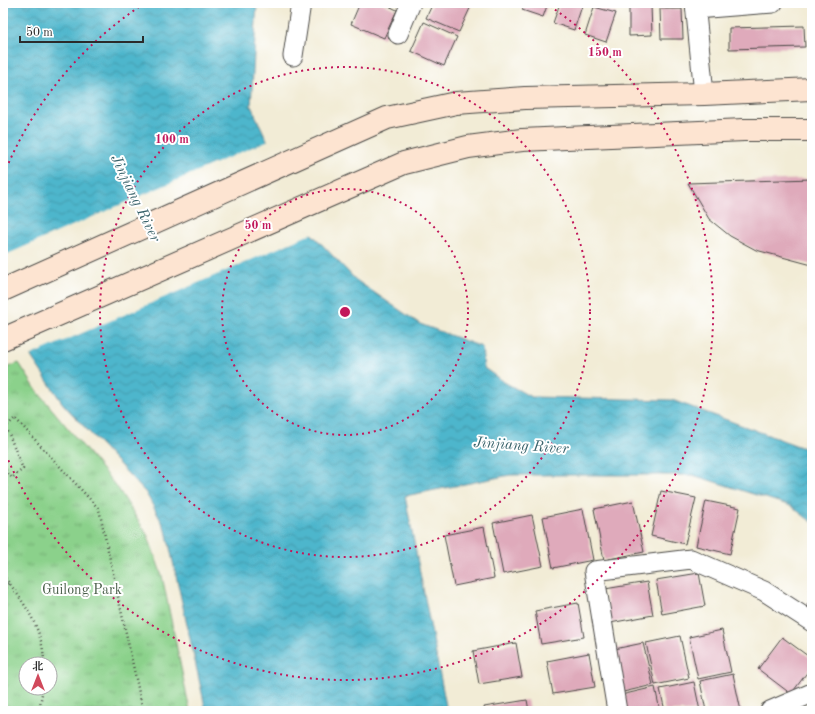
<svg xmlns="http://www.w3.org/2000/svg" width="815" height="714" viewBox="0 0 815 714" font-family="'Old Standard TT','Noto Serif SC',serif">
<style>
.park{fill:url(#park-tufts);stroke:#5b7e5b;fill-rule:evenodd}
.water{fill:url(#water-waves);stroke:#3c707c}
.pier{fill:#f2ecd6}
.building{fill:#dfaabb}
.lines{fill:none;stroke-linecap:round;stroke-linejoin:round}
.minor-casing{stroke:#494845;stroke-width:21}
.secondary-casing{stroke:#494845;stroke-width:24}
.path{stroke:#494845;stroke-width:2.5;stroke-dasharray:1 3;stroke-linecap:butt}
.minor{stroke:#fff;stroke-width:19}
.secondary{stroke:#fde4d1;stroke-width:22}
.ring{fill:none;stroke:#c2185b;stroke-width:2;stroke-dasharray:2 4}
.labels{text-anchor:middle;stroke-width:4;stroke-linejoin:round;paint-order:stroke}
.park-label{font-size:14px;fill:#485d48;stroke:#fff}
.water-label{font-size:15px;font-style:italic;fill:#39636b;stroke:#fff}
.centre{fill:#c2185b;stroke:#fff;stroke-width:2}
.ring-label{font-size:12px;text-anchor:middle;font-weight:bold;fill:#c2185b;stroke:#fff;stroke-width:4;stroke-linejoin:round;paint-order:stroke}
</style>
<defs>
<pattern id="park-tufts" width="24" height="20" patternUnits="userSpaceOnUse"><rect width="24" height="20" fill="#8bd18b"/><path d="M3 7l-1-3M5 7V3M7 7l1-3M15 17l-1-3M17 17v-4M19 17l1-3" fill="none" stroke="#72aa72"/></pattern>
<pattern id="water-waves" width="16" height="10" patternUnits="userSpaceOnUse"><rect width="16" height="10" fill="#4eb6cc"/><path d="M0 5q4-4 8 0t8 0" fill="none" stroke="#4194a6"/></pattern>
</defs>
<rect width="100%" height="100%" fill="#fff"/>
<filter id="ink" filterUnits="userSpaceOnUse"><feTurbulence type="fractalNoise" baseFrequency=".025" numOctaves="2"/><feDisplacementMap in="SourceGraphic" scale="8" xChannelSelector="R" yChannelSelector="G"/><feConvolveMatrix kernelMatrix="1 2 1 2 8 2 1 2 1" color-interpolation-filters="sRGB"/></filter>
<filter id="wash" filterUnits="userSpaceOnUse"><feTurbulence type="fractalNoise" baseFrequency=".012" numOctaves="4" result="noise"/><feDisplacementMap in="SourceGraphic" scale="16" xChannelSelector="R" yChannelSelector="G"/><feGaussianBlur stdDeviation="0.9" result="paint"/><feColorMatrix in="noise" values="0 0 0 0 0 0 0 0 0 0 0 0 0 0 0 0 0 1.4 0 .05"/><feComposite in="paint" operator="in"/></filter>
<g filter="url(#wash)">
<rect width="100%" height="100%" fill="#f2ecd6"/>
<path class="park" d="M19 363 37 391 119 490 148 536 162 576 190 711H3V369ZM26 664H50V688H26Z"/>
<polygon class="water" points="3,3 257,3 251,106 311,233 356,280 420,324 482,347 484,368 504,382 531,397 672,400 812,451 812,522 791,506 693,475 510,475 405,496 447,711 206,711 166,530 146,493 63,404 32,358 3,294"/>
<polygon class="pier" points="269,140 313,233 29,356 3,299 3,256"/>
<g id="blocks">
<g class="building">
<polygon points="360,3 382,3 397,10 384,38 351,24"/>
<polygon points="433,3 472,4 459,32 426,18"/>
<polygon points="525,3 548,3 543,17 522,10"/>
<polygon points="560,3 583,3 574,30 553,23"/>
<polygon points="651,5 652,35 629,36 629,6"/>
<polygon points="594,7 616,13 606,42 585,35"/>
<polygon points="660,9 682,9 683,39 661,39"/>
<polygon points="424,22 457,37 444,66 411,51"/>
<polygon points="804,26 805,47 729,49 729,28"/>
<polygon points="812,179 812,265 756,250 730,236 709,219 688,183"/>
<polygon points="661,491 696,498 685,544 651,536"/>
<polygon points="633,501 644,552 604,560 594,509"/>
<polygon points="706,501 740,508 730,554 696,546"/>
<polygon points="583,509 593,560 553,568 543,517"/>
<polygon points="532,515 543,566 503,574 493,523"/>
<polygon points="484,527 494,578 454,586 444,535"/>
<polygon points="699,573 705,606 662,614 656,580"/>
<polygon points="647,582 653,615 610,623 605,589"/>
<polygon points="812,599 812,609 807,605"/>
<polygon points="578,603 584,637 541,644 535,611"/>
<polygon points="722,630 731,672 698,679 689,637"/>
<polygon points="680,636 689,678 655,685 646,643"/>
<polygon points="782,637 812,659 812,666 791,694 758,669"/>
<polygon points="516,643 522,677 479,684 473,651"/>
<polygon points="643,643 653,685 619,693 610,650"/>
<polygon points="589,653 595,687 553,694 547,661"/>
<polygon points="733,674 741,711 706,711 700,681"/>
<polygon points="694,682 700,711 665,711 660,689"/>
<polygon points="655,687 660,711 625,711 621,695"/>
<polygon points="527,700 529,711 485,711 484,707"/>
</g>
</g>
</g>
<g filter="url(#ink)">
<use href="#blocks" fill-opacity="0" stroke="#494845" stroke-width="1"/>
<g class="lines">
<g class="minor-casing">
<g id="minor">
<polyline points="695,3 704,94"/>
<polyline points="696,9 773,3"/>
<polyline points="398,34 411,3"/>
<polyline points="293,56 301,3"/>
<polyline points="617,711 594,571 691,559 764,591 812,622"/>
<polyline points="770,711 812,693"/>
</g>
</g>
<g class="secondary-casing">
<g id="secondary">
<polyline points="3,290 387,118 456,103 525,98 704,94 812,89"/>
<polyline points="3,339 404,163 468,147 522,140 744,130 812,130"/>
</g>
</g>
<g class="path">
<polyline points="3,467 12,478 23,469 6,427 15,418 99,509 143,711"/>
<path d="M3 575C23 601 44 629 44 664"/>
<polyline points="3,591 9,583"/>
<polyline points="39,711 43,688"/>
</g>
<use href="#minor" class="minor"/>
<use href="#secondary" class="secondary"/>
</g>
</g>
<g class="ring">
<circle cx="345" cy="312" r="123"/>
<circle cx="345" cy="312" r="245"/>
<path d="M4 174A368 368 0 0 1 145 3M545 3A368 368 0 1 1 4 450"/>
</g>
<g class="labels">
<g class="park-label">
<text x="82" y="594">Guilong Park</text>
</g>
<g class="water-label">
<text transform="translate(136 198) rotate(64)" y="5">Jinjiang River</text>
<text transform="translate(521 445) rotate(4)" y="5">Jinjiang River</text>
</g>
</g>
<circle cx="345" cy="312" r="6" class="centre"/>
<g class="ring-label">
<text x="605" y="56">150 m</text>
<text x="172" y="143">100 m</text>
<text x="258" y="229">50 m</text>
</g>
<rect width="815" height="714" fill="none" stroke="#fff" stroke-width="16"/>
<g transform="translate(38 676)"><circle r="19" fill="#ffffff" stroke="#aaaaaa"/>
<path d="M0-3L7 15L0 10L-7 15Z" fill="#d1495b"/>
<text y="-6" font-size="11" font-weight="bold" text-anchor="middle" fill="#2b2b2b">北</text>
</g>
<path d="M20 36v6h123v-6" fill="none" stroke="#2b2b2b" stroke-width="2"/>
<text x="26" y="36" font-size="12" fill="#2b2b2b" stroke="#ffffff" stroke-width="3" paint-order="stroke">50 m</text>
</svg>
